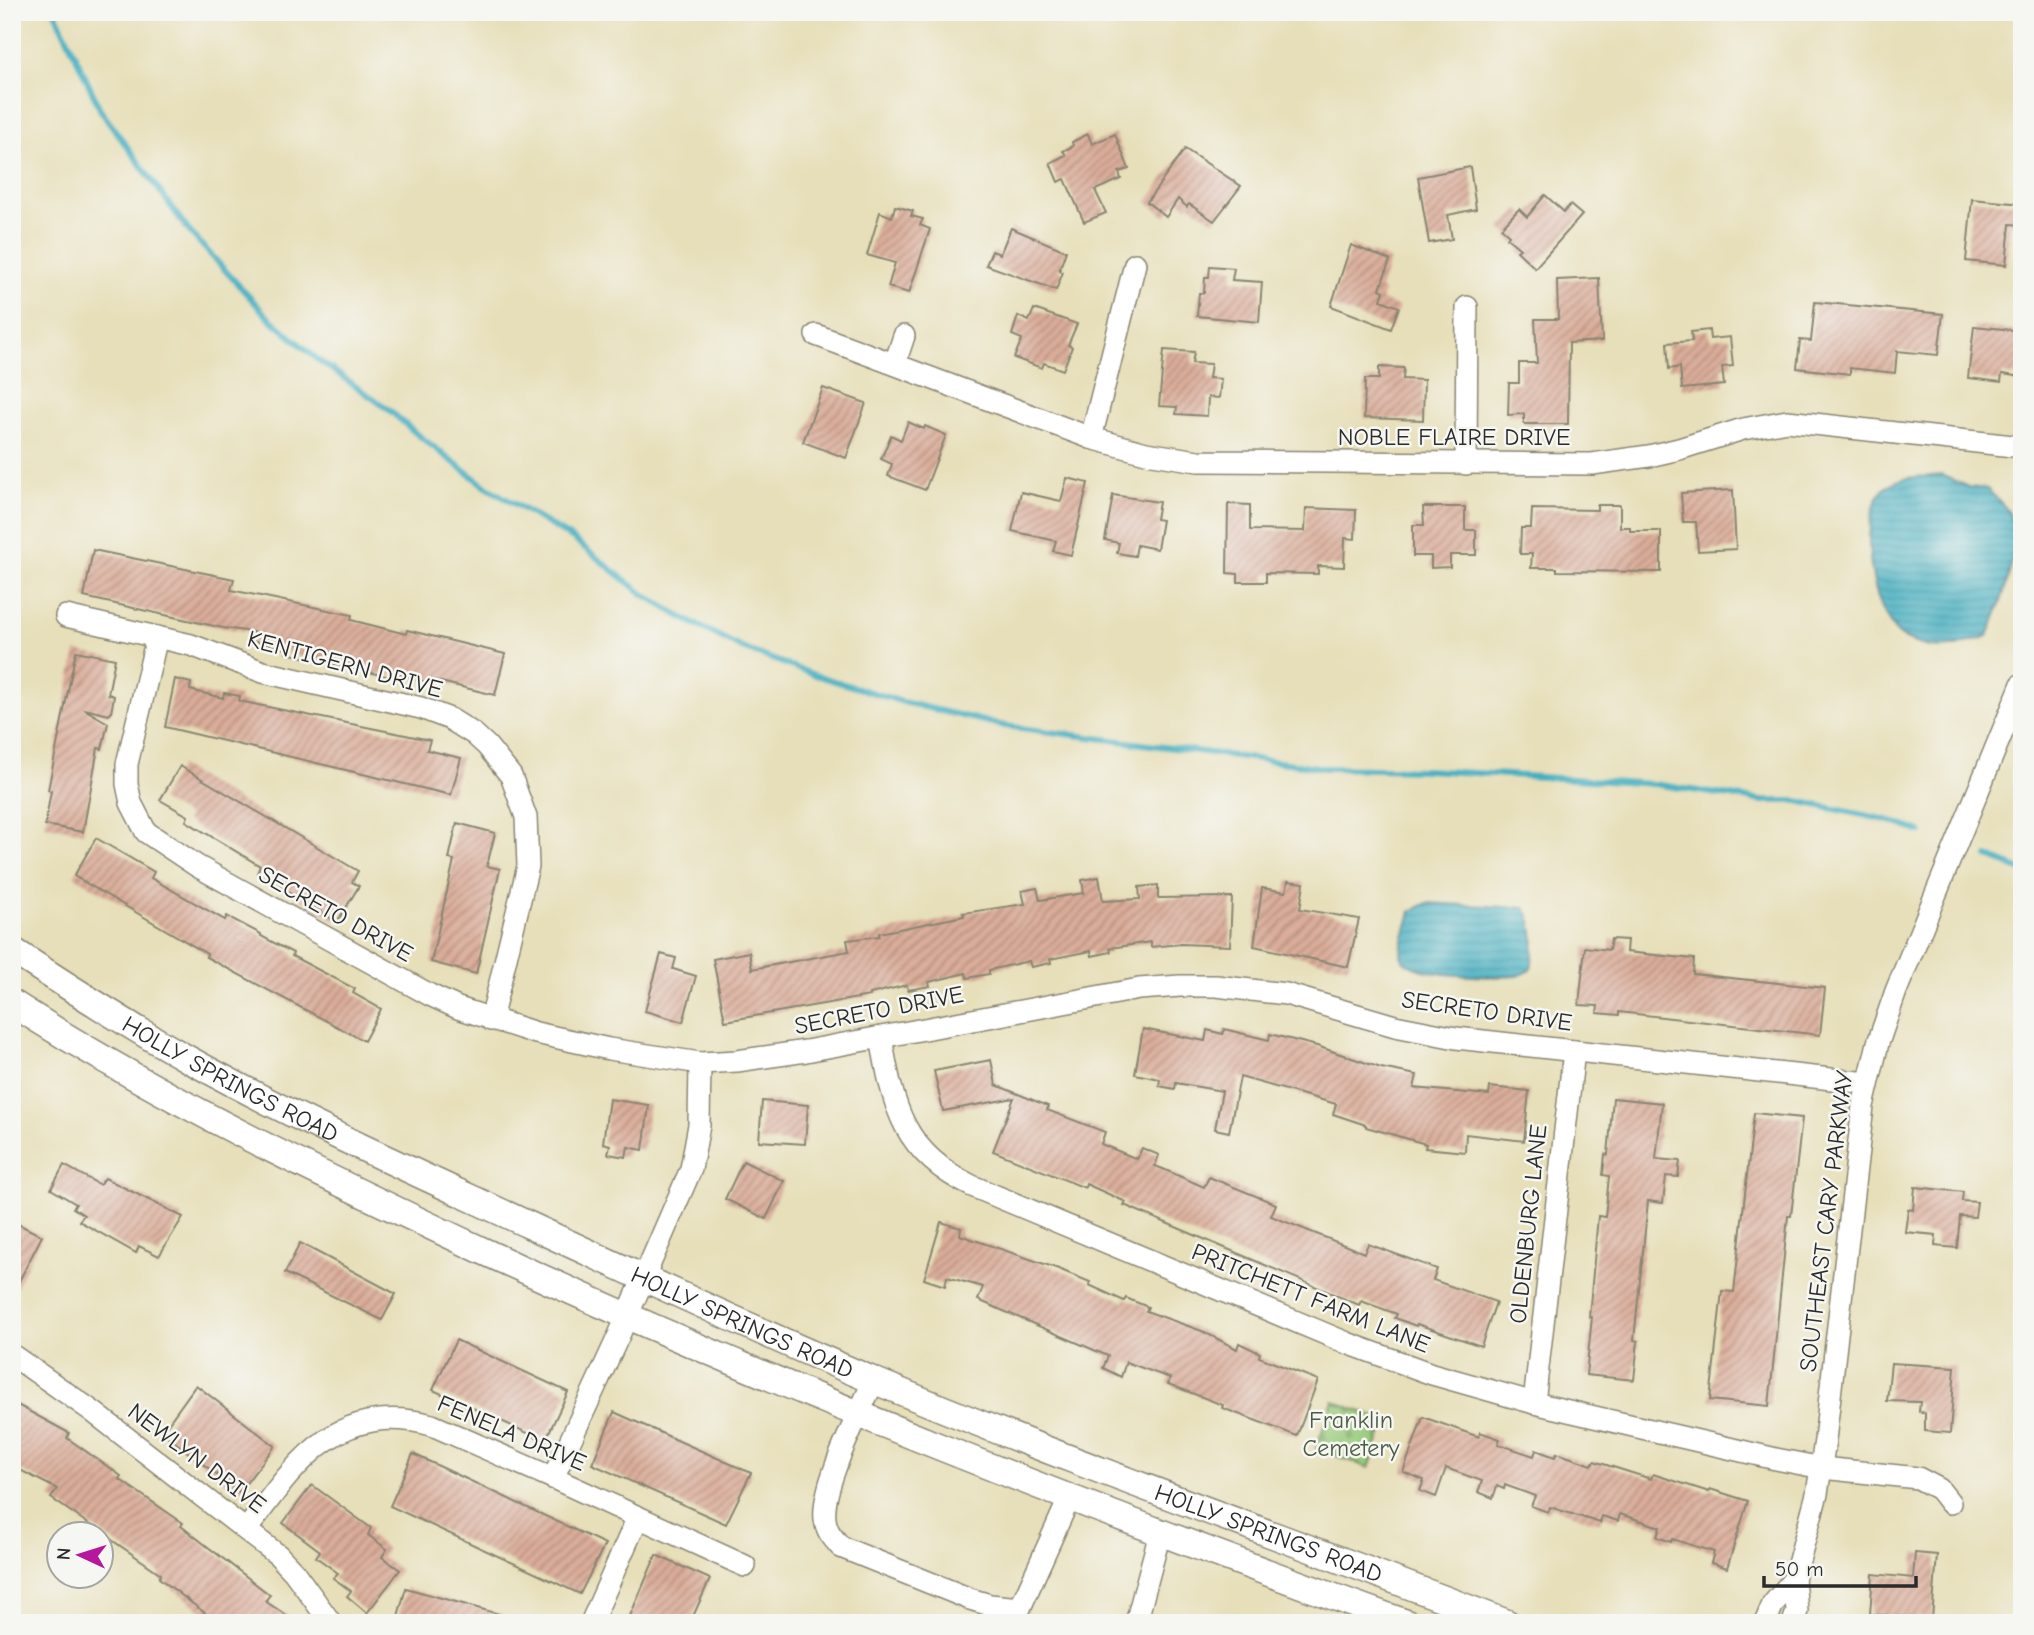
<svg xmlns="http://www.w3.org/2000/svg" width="2034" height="1635" viewBox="0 0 2034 1635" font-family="'Comic Neue',sans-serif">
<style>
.cemetery{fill:url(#cemetery-stones);stroke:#627b53;stroke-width:2}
.water{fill:url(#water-rules);stroke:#366c76;stroke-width:2}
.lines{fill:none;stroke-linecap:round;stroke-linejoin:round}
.stream{stroke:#42aec0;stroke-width:6}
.building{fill:url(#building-hatch)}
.minor-casing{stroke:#898572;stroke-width:24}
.major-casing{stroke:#898572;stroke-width:29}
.minor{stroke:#fff;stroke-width:21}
.major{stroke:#fff;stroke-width:26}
.labels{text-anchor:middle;stroke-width:5;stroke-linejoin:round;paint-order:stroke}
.street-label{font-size:24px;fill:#2b2b2b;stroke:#f6f6f2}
.park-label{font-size:24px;fill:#4c5b43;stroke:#f6f6f2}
</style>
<defs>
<pattern id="cemetery-stones" width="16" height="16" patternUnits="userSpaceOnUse" patternTransform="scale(1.75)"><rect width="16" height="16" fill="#98cb7b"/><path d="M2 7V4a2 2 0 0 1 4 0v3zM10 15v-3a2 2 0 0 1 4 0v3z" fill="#83ae6a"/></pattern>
<pattern id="water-rules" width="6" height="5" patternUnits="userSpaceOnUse" patternTransform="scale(1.75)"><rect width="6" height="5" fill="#42aec0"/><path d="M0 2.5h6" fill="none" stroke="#378e9c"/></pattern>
<pattern id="building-hatch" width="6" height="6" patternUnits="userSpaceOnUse" patternTransform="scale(1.75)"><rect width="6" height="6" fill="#dbad9a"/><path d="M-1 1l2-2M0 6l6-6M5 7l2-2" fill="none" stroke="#b28d7e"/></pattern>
</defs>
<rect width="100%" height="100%" fill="#f6f6f2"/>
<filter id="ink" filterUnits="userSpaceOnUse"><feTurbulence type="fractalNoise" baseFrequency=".0143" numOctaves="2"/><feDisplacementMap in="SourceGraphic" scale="14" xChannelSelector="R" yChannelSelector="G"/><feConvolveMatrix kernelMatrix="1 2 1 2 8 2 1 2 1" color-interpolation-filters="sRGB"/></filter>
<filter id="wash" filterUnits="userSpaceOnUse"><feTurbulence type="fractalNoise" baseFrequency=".00686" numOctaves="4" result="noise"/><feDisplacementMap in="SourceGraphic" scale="28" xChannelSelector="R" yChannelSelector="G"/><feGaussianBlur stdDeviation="1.57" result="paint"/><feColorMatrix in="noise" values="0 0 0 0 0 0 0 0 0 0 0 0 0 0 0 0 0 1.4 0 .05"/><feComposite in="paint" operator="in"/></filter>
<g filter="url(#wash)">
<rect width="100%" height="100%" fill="#e7dfb9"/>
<polygon class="cemetery" points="1333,1401 1386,1421 1369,1468 1316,1448"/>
<g class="water">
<path d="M1942 475 1968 487 1987 489C1994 496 2004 504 2009 513 2025 541 1999 609 1988 636 1957 646 1939 655 1906 639 1871 621 1855 517 1885 488 1899 475 1925 477 1942 475Z"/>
<path d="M1427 903 1525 908C1537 926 1534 949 1531 970 1527 972 1521 975 1516 976 1497 978 1410 977 1402 958 1398 949 1409 922 1411 911Z"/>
</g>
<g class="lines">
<g class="stream">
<polyline points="55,12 101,111 189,231 267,316 317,359 388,409 418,435 485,486 573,539 643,594 681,617 742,648 815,675 903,702 1005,726 1325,768 1426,770 1654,784 1762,801 1797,801 1887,820 1921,832"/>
<polyline points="1988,857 2022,870"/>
</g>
</g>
<g id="blocks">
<g class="building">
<polygon points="1088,134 1092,144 1115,134 1129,169 1119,172 1121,179 1095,190 1106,213 1084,222 1065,179 1058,182 1050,163 1066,155 1063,151 1073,146 1072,142"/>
<polygon points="1185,149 1241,186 1214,221 1189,204 1187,207 1178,199 1166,217 1147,202"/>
<polygon points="1470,167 1476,209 1448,215 1452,239 1429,243 1418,177"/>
<polygon points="1545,195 1564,212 1570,205 1582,215 1535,268 1517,251 1520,249 1507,238 1509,235 1501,228 1519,209 1527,217"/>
<polygon points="1972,199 2022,204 2022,225 2010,224 2006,265 1966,261"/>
<polygon points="895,206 913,211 911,216 923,219 920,225 930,229 909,293 888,287 895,263 867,255 880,212 892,217"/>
<polygon points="1011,228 1066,251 1059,271 1063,272 1056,290 986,265 992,251 1000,254"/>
<polygon points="1351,245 1390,260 1380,289 1384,291 1381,300 1399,307 1391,329 1331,306"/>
<polygon points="1210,266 1234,268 1232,280 1262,282 1259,322 1197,316 1199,293 1204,293 1205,277 1209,277"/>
<polygon points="1599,278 1602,341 1569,343 1568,424 1524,424 1524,414 1508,415 1509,383 1519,383 1519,363 1537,363 1535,319 1558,319 1557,280"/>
<polygon points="1815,302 1943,314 1938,355 1897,351 1895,373 1850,368 1850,374 1797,368 1800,340 1811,341"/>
<polygon points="1034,309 1077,324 1068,345 1072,347 1063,370 1044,363 1042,368 1014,358 1022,339 1012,335 1018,316 1029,321"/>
<polygon points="1974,326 2022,331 2022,377 2002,374 2001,382 1968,378"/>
<polygon points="1709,330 1710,339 1730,337 1733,366 1722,367 1724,385 1682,389 1680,367 1669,369 1667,343 1692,341 1691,332"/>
<polygon points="1164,350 1194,352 1192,363 1211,364 1209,378 1221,379 1219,398 1208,397 1207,416 1176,414 1177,407 1159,406"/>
<polygon points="1379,367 1404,368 1403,379 1424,380 1423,420 1364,418 1365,379 1379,379"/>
<polygon points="823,388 866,403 846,458 803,442"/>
<polygon points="908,422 924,429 925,426 946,435 925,490 888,476 892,464 881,459 891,435 901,440"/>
<polygon points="1067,478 1088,483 1071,555 1053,551 1056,541 1012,531 1021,492 1061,501"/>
<polygon points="1733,490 1736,549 1698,551 1696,522 1683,522 1681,493"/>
<polygon points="1113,495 1159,502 1156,519 1162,520 1157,549 1137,545 1135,556 1117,553 1119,543 1105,540"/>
<polygon points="1228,504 1250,505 1250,530 1305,531 1306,508 1356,510 1355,539 1345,538 1344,567 1318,566 1318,574 1266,573 1266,582 1238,582 1238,574 1227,573"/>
<polygon points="1597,505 1620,505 1620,527 1630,527 1630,531 1661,531 1661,572 1557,571 1557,568 1531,568 1532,554 1520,554 1521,528 1531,528 1532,509 1597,510"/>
<polygon points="1423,507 1465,507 1465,530 1476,530 1476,555 1450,555 1450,567 1431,568 1431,556 1413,556 1413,525 1424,525"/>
<polygon points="93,550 234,579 231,590 352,615 351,620 406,634 407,630 505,654 495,695 428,679 427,682 391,673 390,677 286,653 287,649 251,641 253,632 223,628 84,597"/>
<polygon points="76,651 115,659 108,694 114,696 111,713 109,715 84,709 108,723 102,749 98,748 83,832 45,825 51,791 48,790"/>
<polygon points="175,679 191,683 190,690 223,698 224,693 240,696 239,701 430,740 427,750 461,758 451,795 165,727"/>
<polygon points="180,766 358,871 352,882 359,886 337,922 257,873 260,866 186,821 188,816 160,800"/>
<polygon points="457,823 495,833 487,866 500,869 476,974 431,962 454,860 449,859"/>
<polygon points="96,838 154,872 151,878 225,920 227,916 261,934 261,936 293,953 292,956 355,989 353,993 381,1009 364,1041 206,957 207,954 74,876"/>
<polygon points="1099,877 1103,901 1140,899 1139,887 1158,885 1158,898 1232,897 1230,946 1181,944 1151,947 1151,942 1110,948 1111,952 1092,956 1091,951 1050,959 1051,963 1031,967 1029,961 989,970 989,974 967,978 966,973 929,982 930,986 908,990 907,985 870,994 870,996 725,1021 713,959 749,952 752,969 849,951 847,940 879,936 879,933 964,916 963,913 1025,904 1022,891 1037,888 1040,900 1084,893 1082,880"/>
<polygon points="1288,881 1304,883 1300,909 1359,919 1348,967 1254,946 1262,888 1286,892"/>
<polygon points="1611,939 1627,940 1626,952 1694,959 1693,974 1825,988 1820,1035 1619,1012 1619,1015 1597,1013 1598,1006 1579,1005 1585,947 1609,950"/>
<polygon points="661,954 676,958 673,969 696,976 683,1022 645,1011"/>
<polygon points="1143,1029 1205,1041 1207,1030 1223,1034 1224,1029 1269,1040 1270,1034 1317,1046 1381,1068 1417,1075 1414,1088 1489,1095 1490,1087 1529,1091 1524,1141 1466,1134 1465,1152 1425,1148 1426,1144 1366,1127 1366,1125 1333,1114 1336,1104 1240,1077 1229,1132 1215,1129 1222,1091 1176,1083 1175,1089 1159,1086 1160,1079 1135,1074"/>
<polygon points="991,1060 996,1085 1048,1106 1047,1110 1105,1132 1101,1144 1137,1159 1142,1148 1159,1155 1155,1166 1163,1169 1204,1187 1209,1177 1276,1204 1271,1216 1364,1253 1368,1244 1437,1269 1433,1280 1496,1302 1481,1346 1417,1324 1416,1326 1395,1318 1397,1314 1361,1301 1359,1305 1124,1205 1126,1202 1086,1184 1085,1188 993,1151 1014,1098 943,1111 934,1071"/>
<polygon points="1613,1098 1662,1103 1656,1159 1680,1161 1678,1177 1666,1176 1663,1203 1648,1201 1634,1340 1638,1341 1634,1380 1586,1375 1592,1317 1589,1317 1598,1216 1605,1217 1609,1176 1603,1175 1605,1154 1608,1155"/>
<polygon points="609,1099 649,1105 643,1150 628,1147 626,1157 608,1154 610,1145 603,1143"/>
<polygon points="762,1101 808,1105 805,1144 759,1141"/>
<polygon points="1754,1113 1802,1118 1791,1216 1788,1216 1769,1406 1710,1400 1722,1291 1734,1292"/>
<polygon points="743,1161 784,1181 766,1219 725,1199"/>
<polygon points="64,1165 100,1185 105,1178 183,1217 159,1256 139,1246 136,1253 79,1221 84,1215 73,1208 76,1204 51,1189"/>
<polygon points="1915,1187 1963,1192 1962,1201 1977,1202 1975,1217 1960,1216 1957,1248 1935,1246 1936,1235 1905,1232 1908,1209 1913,1210"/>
<polygon points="12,1221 42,1236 12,1295"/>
<polygon points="941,1222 961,1228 960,1235 1056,1268 1090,1282 1089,1285 1124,1301 1126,1298 1148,1307 1146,1311 1202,1331 1237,1349 1239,1343 1260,1353 1259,1357 1318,1380 1297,1436 1222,1408 1223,1405 1168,1384 1170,1378 1126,1362 1121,1377 1103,1368 1108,1356 978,1300 983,1287 947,1277 945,1286 924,1279"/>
<polygon points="300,1243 396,1294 382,1320 285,1273"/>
<polygon points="456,1340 568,1392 545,1441 433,1390"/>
<polygon points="1891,1363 1955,1367 1950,1433 1925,1431 1925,1413 1919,1411 1920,1402 1887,1401"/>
<polygon points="196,1385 275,1446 239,1492 162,1432"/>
<polygon points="12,1402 69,1433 67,1438 121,1476 119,1479 183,1523 181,1526 270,1595 265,1601 298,1623 218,1623 159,1578 161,1574 51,1498 57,1489 12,1466"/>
<polygon points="614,1412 751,1473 726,1524 592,1464"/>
<polygon points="1423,1417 1479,1437 1480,1432 1500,1439 1498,1444 1534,1456 1536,1450 1555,1457 1557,1453 1592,1465 1594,1461 1651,1479 1653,1474 1709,1492 1710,1489 1748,1501 1727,1568 1711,1563 1714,1552 1672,1539 1671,1542 1657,1537 1660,1527 1620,1514 1618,1521 1602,1516 1600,1523 1550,1507 1548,1512 1531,1506 1535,1496 1505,1485 1504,1489 1497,1486 1493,1498 1478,1492 1482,1481 1446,1468 1436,1497 1420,1491 1424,1480 1403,1472"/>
<polygon points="413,1454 605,1544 580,1594 390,1506"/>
<polygon points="312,1485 371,1528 368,1535 387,1549 382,1557 400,1570 367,1613 347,1596 351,1591 333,1578 338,1573 316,1557 320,1551 283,1523"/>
<polygon points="1915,1553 1937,1555 1932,1619 1870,1614 1873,1574 1913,1578"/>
<polygon points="656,1555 710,1579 690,1623 627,1623"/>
<polygon points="406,1588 513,1618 512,1623 396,1623"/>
</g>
</g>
</g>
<g filter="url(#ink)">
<use href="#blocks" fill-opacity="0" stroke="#898572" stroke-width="2"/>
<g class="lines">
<g class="minor-casing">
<g id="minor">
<polyline points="816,335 1091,438 1146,453 1198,461 1592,464 1649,456 1679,449 1743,429 1787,421 2022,447"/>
<polyline points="895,363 904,336"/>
<polyline points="1091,438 1135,264"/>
<polyline points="1466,464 1467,307"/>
<polyline points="66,616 191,645 263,672 421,708 450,719 474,734 487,746 511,776 526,817 528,866 491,1020"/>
<polyline points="157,637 127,764 127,784 131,803 146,832 197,866 430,995 458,1008 536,1033 609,1049 700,1063 737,1061 806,1051 1139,989 1180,986 1216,986 1286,994 1395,1026 1456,1038 1868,1083"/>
<path d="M881 1037C893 1107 903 1153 972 1186L1347 1343 1432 1374 1534 1403 1776 1459 1822 1468 1918 1478 1939 1489 1950 1503"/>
<polyline points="12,1355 92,1411 278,1555 294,1572 331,1623"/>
<path d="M874 1380C859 1414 821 1485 825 1519 826 1531 833 1538 841 1547L970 1599 990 1605 1020 1608 1069 1499"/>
<polyline points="1534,1403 1574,1051"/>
<polyline points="553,1478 619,1335 691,1169 699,1125 700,1063"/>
<path d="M247 1529C297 1462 337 1400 432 1425L553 1478 745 1566"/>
<polyline points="591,1623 638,1517"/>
<polyline points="1136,1623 1160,1533"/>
<polyline points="1765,1623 1773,1604 1794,1579 1817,1494 1825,1440 1863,1106 1878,1043 1896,991 2022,684"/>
<polyline points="1793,1623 1797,1611 1794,1579"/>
</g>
</g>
<g class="major-casing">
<g id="major">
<path id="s1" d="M12 950C70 988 127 1025 188 1059 298 1120 415 1172 529 1225 644 1278 758 1332 875 1381 1084 1468 1297 1542 1507 1623"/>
<path d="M12 1003C161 1099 321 1175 481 1250 783 1390 1093 1510 1406 1623"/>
</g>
</g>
<use href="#minor" class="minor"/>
<use href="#major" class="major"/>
</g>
</g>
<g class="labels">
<g class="street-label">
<text x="1454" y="445">NOBLE FLAIRE DRIVE</text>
<text transform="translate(345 664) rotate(15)" y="8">KENTIGERN DRIVE</text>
<text transform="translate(336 914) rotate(29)" y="8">SECRETO DRIVE</text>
<text transform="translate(879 1010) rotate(-11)" y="8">SECRETO DRIVE</text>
<text transform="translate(1487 1011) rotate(8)" y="8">SECRETO DRIVE</text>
<text dy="8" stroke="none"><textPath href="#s1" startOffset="254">HOLLY SPRINGS ROAD</textPath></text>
<text transform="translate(1826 1221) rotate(-83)" y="8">SOUTHEAST CARY PARKWAY</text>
<text transform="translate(1528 1224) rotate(-84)" y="8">OLDENBURG LANE</text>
<text transform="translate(1311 1298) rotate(22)" y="8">PRITCHETT FARM LANE</text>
<text dy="8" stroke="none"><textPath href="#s1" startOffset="821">HOLLY SPRINGS ROAD</textPath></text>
<text transform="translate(512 1433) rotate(23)" y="8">FENELA DRIVE</text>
<text transform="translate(197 1458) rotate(37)" y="8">NEWLYN DRIVE</text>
<text dy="8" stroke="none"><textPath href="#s1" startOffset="1388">HOLLY SPRINGS ROAD</textPath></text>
</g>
<g class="park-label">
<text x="1351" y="1428">Franklin<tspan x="1351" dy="28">Cemetery</tspan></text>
</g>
</g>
<rect width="2034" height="1635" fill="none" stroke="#f6f6f2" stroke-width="42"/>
<g transform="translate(80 1555) rotate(274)"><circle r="33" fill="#f6f6f2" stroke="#a5a5a2" stroke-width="2"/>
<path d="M0-5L12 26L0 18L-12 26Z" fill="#b5179e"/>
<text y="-10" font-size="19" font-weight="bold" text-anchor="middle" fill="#2b2b2b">N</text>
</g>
<path d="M1764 1576v10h152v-10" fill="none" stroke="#2b2b2b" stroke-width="3.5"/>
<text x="1775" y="1576" font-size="21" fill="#2b2b2b" stroke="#f6f6f2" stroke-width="5" paint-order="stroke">50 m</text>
</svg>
